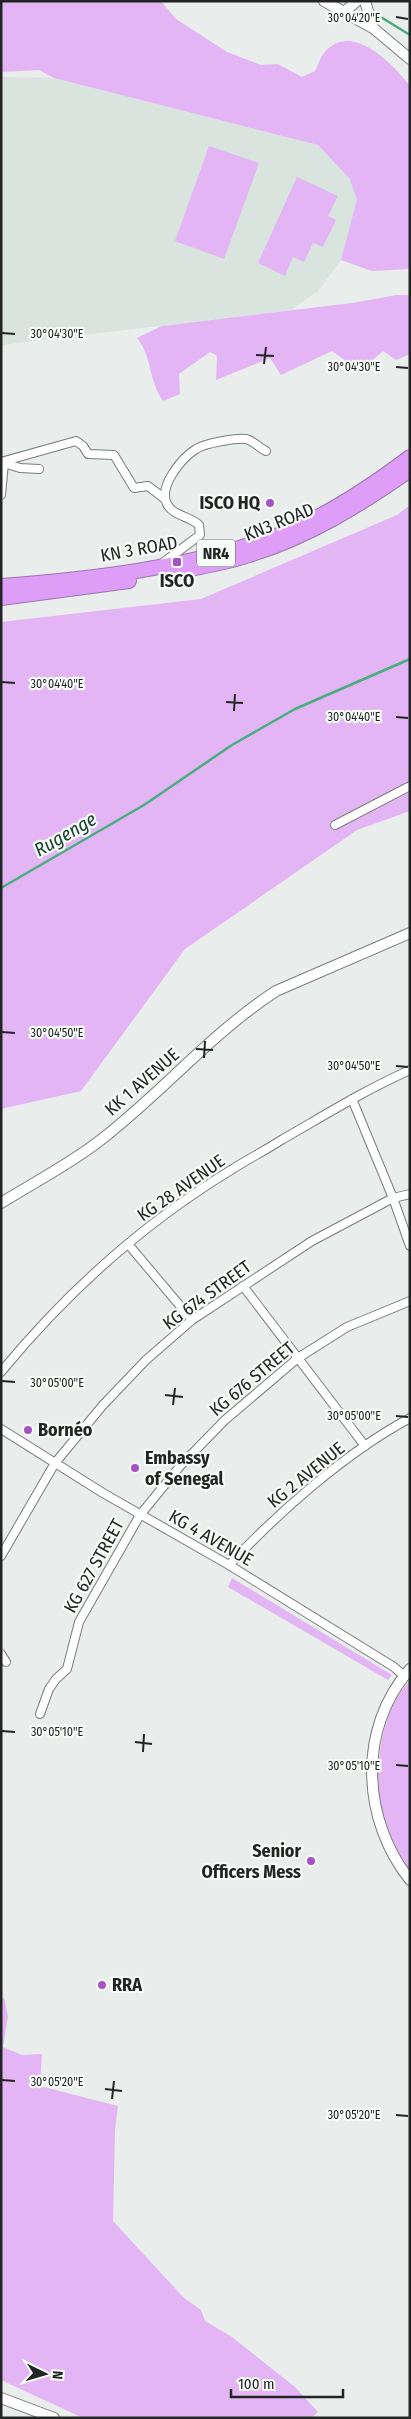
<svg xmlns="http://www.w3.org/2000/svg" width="411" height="2419" viewBox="0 0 411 2419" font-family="'Fira Sans Condensed',sans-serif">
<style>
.built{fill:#d8e4dd}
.green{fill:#e3b5f5}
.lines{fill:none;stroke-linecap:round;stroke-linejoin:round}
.stream{stroke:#47ae7e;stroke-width:2.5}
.street-casing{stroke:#797d7b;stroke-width:10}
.secondary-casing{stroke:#797d7b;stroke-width:12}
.highway-casing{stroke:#9d74ad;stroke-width:16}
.street{stroke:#fff;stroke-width:8}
.secondary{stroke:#fff;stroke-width:10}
.highway{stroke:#de9ef7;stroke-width:14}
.ticks{fill:none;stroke:#232524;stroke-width:2}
.poi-dot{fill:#a553c3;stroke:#f7fbf8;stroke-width:2}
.labels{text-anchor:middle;stroke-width:4.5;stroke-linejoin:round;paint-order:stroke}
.shield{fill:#f7fbf8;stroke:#636564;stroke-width:1}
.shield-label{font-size:16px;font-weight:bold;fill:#232524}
.poi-label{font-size:18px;font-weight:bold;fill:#232524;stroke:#f7fbf8;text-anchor:start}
.street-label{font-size:18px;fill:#232524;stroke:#f7fbf8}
.water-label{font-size:19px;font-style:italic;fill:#14402c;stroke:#f7fbf8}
.ticks-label{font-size:12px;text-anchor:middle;fill:#232524;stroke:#f7fbf8;stroke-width:4.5;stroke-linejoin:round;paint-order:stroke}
</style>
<rect width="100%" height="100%" fill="#e9edeb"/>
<polygon class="built" points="1,77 54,78 318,145 349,178 357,199 341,260 318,291 291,310 1,345"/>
<g class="green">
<path d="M1 1H161L176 19 227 52 261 65 278 64 302 77 315 71C318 65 320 58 324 53 351 20 392 63 410 86V269L372 271 341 260 357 199 349 178 318 145 54 78 39 70 1 72Z"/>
<polygon points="209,146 259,163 224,259 175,241"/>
<polygon points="297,177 338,196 328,216 336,220 323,247 313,243 304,262 293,257 285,276 258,263"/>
<path d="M397 295H410V354L396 360 383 351 368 364 352 365 332 351 281 375 270 358 216 380 217 358 216 355 210 352 179 374 180 394 163 401C148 380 153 358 137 338L162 326 352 303Z"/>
<polygon points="410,505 410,811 357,830 185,949 81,1091 1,1109 1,622 201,599 397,515"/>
<polygon points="232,1578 392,1675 388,1680 228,1587"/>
<path d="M410 1680V1872C400 1860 385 1836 382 1821 374 1785 378 1740 392 1706 396 1697 404 1688 410 1680Z"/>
<polygon points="1,1997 4,1998 8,2016 3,2047 22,2055 42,2054 40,2086 118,2106 115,2130 113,2221 184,2298 201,2310 205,2321 232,2337 295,2387 318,2412 311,2418 83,2418 1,2380"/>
</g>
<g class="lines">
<g class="stream">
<polyline points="371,11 410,35"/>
<polyline points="1,888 144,805 232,745 295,709 410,659"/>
</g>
<g class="street-casing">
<g id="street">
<polyline points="1,462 76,441 83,446 88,454 114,455 134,488 148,486 165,499"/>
<polyline points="1,462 20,468 39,469"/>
<polyline points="1,495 4,463"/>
<path d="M160 565 200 535 199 525C190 516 173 516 167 504 158 486 182 458 196 449 206 443 235 438 246 439 252 440 260 448 266 451"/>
<polyline points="335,825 410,786"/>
<polyline points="352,1099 393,1198 410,1246"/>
<polyline points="128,1244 192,1320"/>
<polyline points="243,1286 365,1446"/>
<path d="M1 1372C66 1293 144 1223 231 1170 248 1159 266 1150 283 1139 325 1115 365 1090 410 1070"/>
<polyline points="1,1429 103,1493 229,1565 394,1667 404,1676"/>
<polyline points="1,1556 55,1463 103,1405 146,1360 192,1320 312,1241 393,1198 410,1194"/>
<path d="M229 1565C279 1512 345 1453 410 1418"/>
<polyline points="1,1654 6,1662"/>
<polyline points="40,1714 49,1689 56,1679 67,1669 79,1622 140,1515 181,1465 225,1420 298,1358 347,1327 410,1301"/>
</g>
</g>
<g class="secondary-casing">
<g id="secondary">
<polyline points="324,1 373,28"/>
<polyline points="365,1 373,28 410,59"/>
<polyline points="344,12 357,1"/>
<path d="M1 1203C33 1183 68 1165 98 1142 160 1095 210 1034 276 991L410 933"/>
<path d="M410 1669C357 1729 362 1820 410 1880"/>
<polyline points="1,2398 54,2418"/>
</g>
</g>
<g class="highway-casing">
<g id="highway">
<path d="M175 572C200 567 225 563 249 555 308 537 360 505 410 470"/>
<path d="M1 586C93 579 189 568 276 536 324 518 369 488 410 457"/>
<polyline points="1,598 129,581"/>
</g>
</g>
<use href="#street" class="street"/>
<use href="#secondary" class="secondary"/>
<use href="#highway" class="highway"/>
</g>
<path class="ticks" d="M396 17 408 19M2 333 15 334M256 355 274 356M264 364 266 347M396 367 408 368M2 682 15 683M226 702 243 703M234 711 235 694M396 717 408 718M2 1032 15 1033M196 1049 213 1050M204 1058 205 1041M396 1066 408 1067M2 1381 15 1382M165 1395 183 1397M173 1405 175 1388M396 1416 408 1417M2 1731 15 1732M135 1742 152 1744M143 1752 144 1734M396 1765 408 1766M2 2080 15 2081M105 2089 122 2091M112 2099 114 2081M396 2115 408 2116"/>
<g class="poi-dot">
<circle cx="270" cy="503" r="5"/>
<rect x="172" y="557" width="10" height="10" rx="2.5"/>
<circle cx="28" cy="1430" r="5"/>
<circle cx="135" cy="1468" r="5"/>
<circle cx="311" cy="1861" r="5"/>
<circle cx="102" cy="1985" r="5"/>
</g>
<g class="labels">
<rect class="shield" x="197" y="539.5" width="38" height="27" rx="4"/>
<g class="shield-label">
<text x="216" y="559">NR4</text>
</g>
<g class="poi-label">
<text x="260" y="509" text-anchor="end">ISCO HQ</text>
<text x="177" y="587" text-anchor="middle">ISCO</text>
<text x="38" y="1436">Bornéo</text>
<text x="145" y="1464">Embassy<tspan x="145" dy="21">of Senegal</tspan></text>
<text x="301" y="1857" text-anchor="end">Senior<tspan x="301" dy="21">Officers Mess</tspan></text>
<text x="112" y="1991">RRA</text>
</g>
<g class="street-label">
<text transform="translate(279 522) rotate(-22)" y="6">KN3 ROAD</text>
<text transform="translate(139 549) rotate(-10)" y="6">KN 3 ROAD</text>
<text transform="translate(142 1082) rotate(-41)" y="6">KK 1 AVENUE</text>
<text transform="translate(181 1188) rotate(-35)" y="6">KG 28 AVENUE</text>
<text transform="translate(207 1295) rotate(-36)" y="6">KG 674 STREET</text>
<text transform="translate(252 1379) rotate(-40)" y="6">KG 676 STREET</text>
<text transform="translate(306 1475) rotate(-39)" y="6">KG 2 AVENUE</text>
<text transform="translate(211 1538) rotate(30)" y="6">KG 4 AVENUE</text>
<text transform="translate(94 1566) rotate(-61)" y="6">KG 627 STREET</text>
</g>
<g class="water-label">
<text transform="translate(65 834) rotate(-30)" y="7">Rugenge</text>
</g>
</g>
<g class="ticks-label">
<text x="354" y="22">30°04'20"E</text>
<text x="57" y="338">30°04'30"E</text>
<text x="354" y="371">30°04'30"E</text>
<text x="57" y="688">30°04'40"E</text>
<text x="354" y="721">30°04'40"E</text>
<text x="57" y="1037">30°04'50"E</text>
<text x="354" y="1070">30°04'50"E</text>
<text x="57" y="1387">30°05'00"E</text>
<text x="354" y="1420">30°05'00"E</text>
<text x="57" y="1736">30°05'10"E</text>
<text x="354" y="1770">30°05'10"E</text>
<text x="57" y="2086">30°05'20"E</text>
<text x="354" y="2119">30°05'20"E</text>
</g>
<rect width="411" height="2419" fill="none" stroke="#232524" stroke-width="5"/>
<g transform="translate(45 2374) rotate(95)" stroke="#f7fbf8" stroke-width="4" paint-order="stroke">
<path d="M0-4L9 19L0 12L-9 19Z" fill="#232524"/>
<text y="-8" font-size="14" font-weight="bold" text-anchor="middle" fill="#232524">N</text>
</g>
<path d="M231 2389v8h112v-8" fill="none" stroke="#232524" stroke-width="2.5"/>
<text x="238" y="2389" font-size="15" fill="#232524" stroke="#f7fbf8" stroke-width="4" paint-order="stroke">100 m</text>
</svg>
